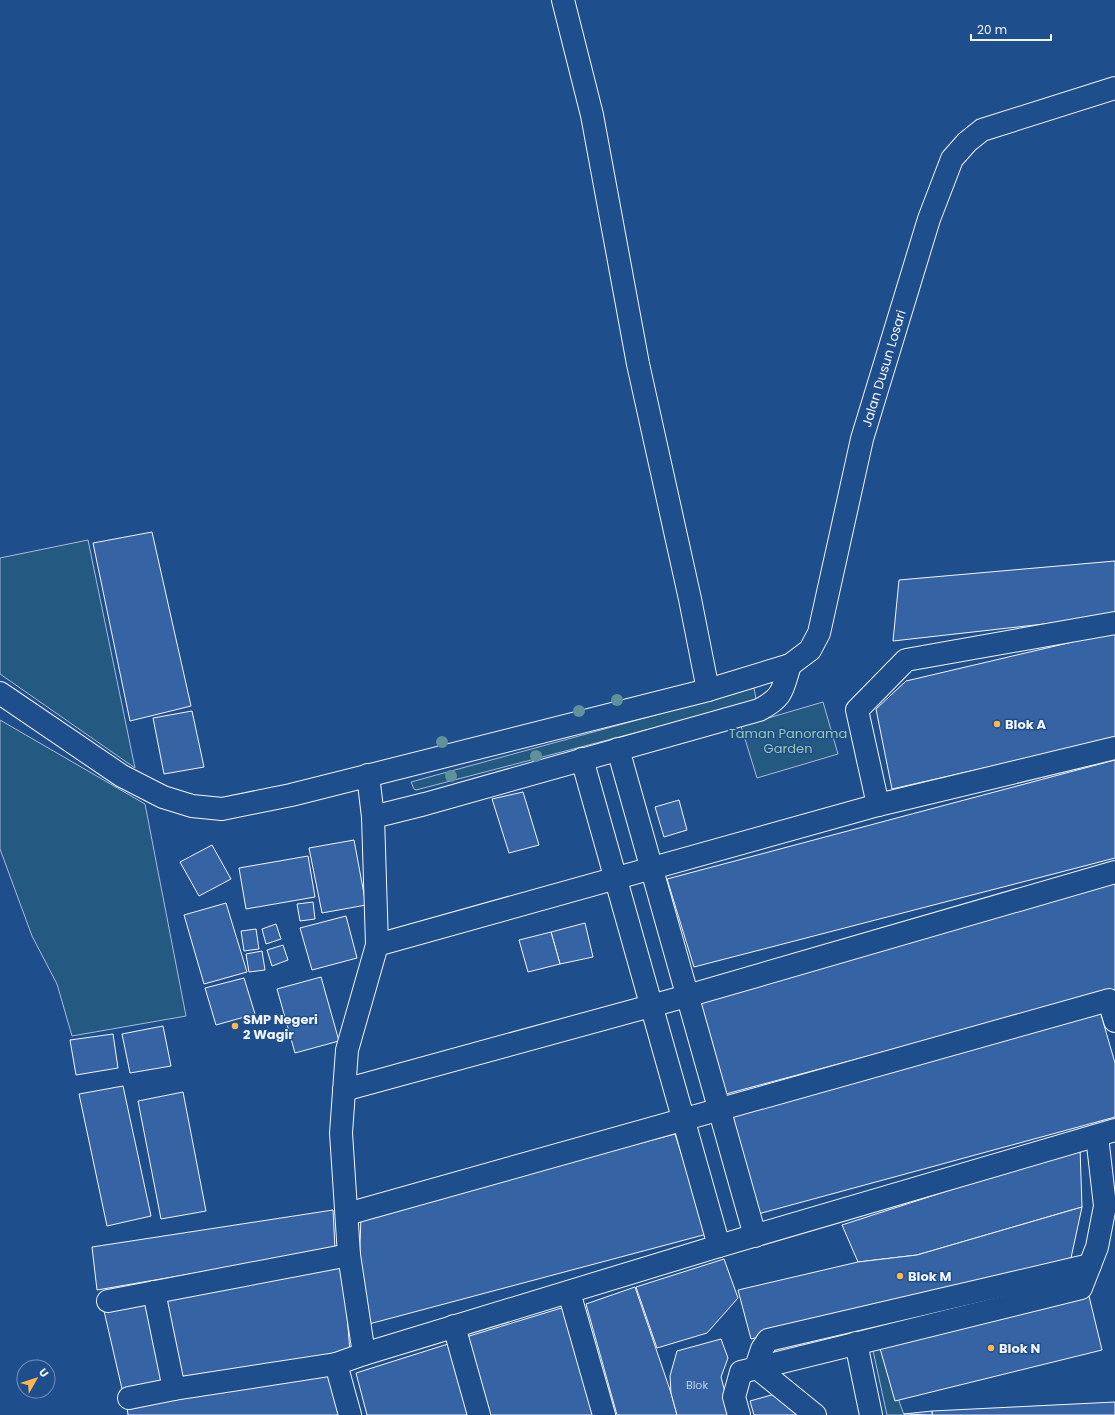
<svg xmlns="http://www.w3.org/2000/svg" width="1115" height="1415" viewBox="0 0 1115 1415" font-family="Poppins,sans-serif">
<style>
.green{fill:#245a82;stroke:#a8bbd7}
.building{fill:#3563a3;stroke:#f2f6ff}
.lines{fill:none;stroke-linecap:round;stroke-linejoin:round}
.minor-casing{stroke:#f2f6ff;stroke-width:24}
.minor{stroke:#1f4e8c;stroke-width:22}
.tree{fill:#61919a}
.poi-dot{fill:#ffb74d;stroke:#1f4e8c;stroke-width:1.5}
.labels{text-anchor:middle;stroke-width:3;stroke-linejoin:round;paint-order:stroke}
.number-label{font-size:11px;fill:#c3d1e8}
.street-label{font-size:13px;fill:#f2f6ff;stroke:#1f4e8c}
.poi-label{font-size:13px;font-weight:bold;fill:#f2f6ff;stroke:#1f4e8c;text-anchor:start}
.park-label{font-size:13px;fill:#97c8a6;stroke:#1f4e8c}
</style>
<rect width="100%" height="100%" fill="#1f4e8c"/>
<g class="green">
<polygon points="88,540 135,768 0,674 0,558"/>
<polygon points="754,688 756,699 753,702 416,790 414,789 411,782"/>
<polygon points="823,702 838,754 757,778 741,726"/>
<polygon points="0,720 145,804 186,1016 72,1036 57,984 32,936 0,849"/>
<polygon points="879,1345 904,1415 887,1415 872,1346"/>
</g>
<g class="building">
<polygon points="152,532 191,706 130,721 93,543"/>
<polygon points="1115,561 1115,616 893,641 899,580"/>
<polygon points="1115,632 1115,738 892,789 876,709 906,681"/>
<polygon points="192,711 204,767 164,774 153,718"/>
<polygon points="1115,760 1115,858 694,967 667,879"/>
<polygon points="523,792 539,845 509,853 492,799"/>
<polygon points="679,800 687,830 664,837 655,807"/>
<polygon points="354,840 366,905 322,913 309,848"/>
<polygon points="212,845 231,879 199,896 180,862"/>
<polygon points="308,856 315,897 246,909 239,868"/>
<polygon points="1115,881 1115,990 726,1094 699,998"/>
<polygon points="313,902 315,919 300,921 297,904"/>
<polygon points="226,903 247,972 204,984 184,915"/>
<polygon points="346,916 357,958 312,970 300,928"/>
<polygon points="585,923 593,957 560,964 551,932"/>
<polygon points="276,924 281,939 266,944 262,929"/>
<polygon points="256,929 259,949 244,951 241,931"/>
<polygon points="551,932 560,964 528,972 519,940"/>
<polygon points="283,945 288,960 272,966 267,950"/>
<polygon points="262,951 265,970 249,972 246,954"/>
<polygon points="321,977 339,1041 295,1053 277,989"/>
<polygon points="244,978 255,1014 216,1025 205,988"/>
<polygon points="1100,1011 1115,1063 1115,1117 758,1214 731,1117"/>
<polygon points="163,1026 171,1066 130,1073 122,1034"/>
<polygon points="113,1034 118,1068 76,1075 70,1040"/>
<polygon points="123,1086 151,1216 107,1226 79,1094"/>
<polygon points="183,1092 206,1211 161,1219 138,1101"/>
<polygon points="675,1134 707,1234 369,1324 359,1271 361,1217"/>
<polygon points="1080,1148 1082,1207 917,1255 858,1262 842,1225"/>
<polygon points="1082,1207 1071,1258 751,1339 738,1290 858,1262 917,1255"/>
<polygon points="333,1210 335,1249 97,1290 92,1247"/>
<polygon points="724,1259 738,1298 707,1333 657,1348 636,1287"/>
<polygon points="343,1265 350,1352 182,1380 163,1296"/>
<polygon points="635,1287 671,1393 677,1415 617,1415 586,1304"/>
<polygon points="1089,1296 1102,1350 895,1401 879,1345"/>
<polygon points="145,1302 163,1380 122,1389 104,1311"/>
<polygon points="568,1306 597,1415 488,1415 466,1337"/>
<polygon points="721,1339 728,1358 721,1377 731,1415 677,1415 671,1393 670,1376 677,1351"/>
<polygon points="448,1344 468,1415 367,1415 356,1373"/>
<polygon points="332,1371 344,1415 128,1415 127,1407"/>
<polygon points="775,1394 803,1415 754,1415 750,1401"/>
<polygon points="1115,1402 1115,1415 932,1415 932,1411"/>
<polygon points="932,1411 932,1415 904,1414"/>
</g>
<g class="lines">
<g class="minor-casing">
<g id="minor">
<polyline points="563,0 592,115 638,364 690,599 708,690"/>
<path id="s1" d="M0 693 122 776 163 797 192 806 222 809 291 795 708 690 790 665 810 650 819 633 862 439 929 219 952 159 967 142 982 130 1115 88"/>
<polyline points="618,749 755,1236"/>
<polyline points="582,759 719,1246"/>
<polyline points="878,805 857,710 906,660 1115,623"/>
<path d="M373 817 425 804 759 710C784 697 782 690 790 665"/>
<polyline points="377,945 878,805 1115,748"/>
<polyline points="344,1090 687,996 1115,872"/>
<polyline points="347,1214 1109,1000 1115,1021"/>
<polyline points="154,1292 174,1389"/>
<polyline points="569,1292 604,1415"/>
<polyline points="108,1301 349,1255"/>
<polyline points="454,1326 479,1415"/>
<polyline points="856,1343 871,1415"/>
<polyline points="364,1354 719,1246 1115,1130"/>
<polyline points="756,1367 762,1349 768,1340 1090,1265"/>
<polyline points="756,1367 815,1415"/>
<polyline points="129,1398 174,1389 336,1364"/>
<polyline points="350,1415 336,1364 364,1354 349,1255 341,1133 347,1050 377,945 373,817 368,775"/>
<polyline points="739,1415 734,1397 741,1372 1081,1288 1097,1247 1105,1206 1097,1136"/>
</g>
</g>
<use href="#minor" class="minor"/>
</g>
<g class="tree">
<circle cx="617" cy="700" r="6"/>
<circle cx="579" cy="711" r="6"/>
<circle cx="442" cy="742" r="6"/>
<circle cx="536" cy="756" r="6"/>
<circle cx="451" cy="776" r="6"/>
</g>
<g class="poi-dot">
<circle cx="997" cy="724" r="4"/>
<circle cx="235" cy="1026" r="4"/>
<circle cx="900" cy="1276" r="4"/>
<circle cx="991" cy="1348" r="4"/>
</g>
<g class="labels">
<g class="number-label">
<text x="697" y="1389">Blok</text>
</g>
<g class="street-label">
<text dy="5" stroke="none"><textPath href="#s1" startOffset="1157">Jalan Dusun Losari</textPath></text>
</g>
<g class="poi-label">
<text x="1005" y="729">Blok A</text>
<text x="243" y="1024">SMP Negeri<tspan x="243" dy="15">2 Wagir</tspan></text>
<text x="908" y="1281">Blok M</text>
<text x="999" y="1353">Blok N</text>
</g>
<g class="park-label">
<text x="788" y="738">Taman Panorama<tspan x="788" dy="15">Garden</tspan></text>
</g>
</g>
<g transform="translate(36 1379) rotate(51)"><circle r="19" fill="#1f4e8c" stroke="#7391ba"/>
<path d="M0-3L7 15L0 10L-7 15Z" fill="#ffb74d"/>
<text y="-6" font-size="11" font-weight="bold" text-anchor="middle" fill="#f2f6ff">U</text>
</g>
<path d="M971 34v6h80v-6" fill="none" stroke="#f2f6ff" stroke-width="2"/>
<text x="977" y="34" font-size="12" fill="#f2f6ff" stroke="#1f4e8c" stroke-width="3" paint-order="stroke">20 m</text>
</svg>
